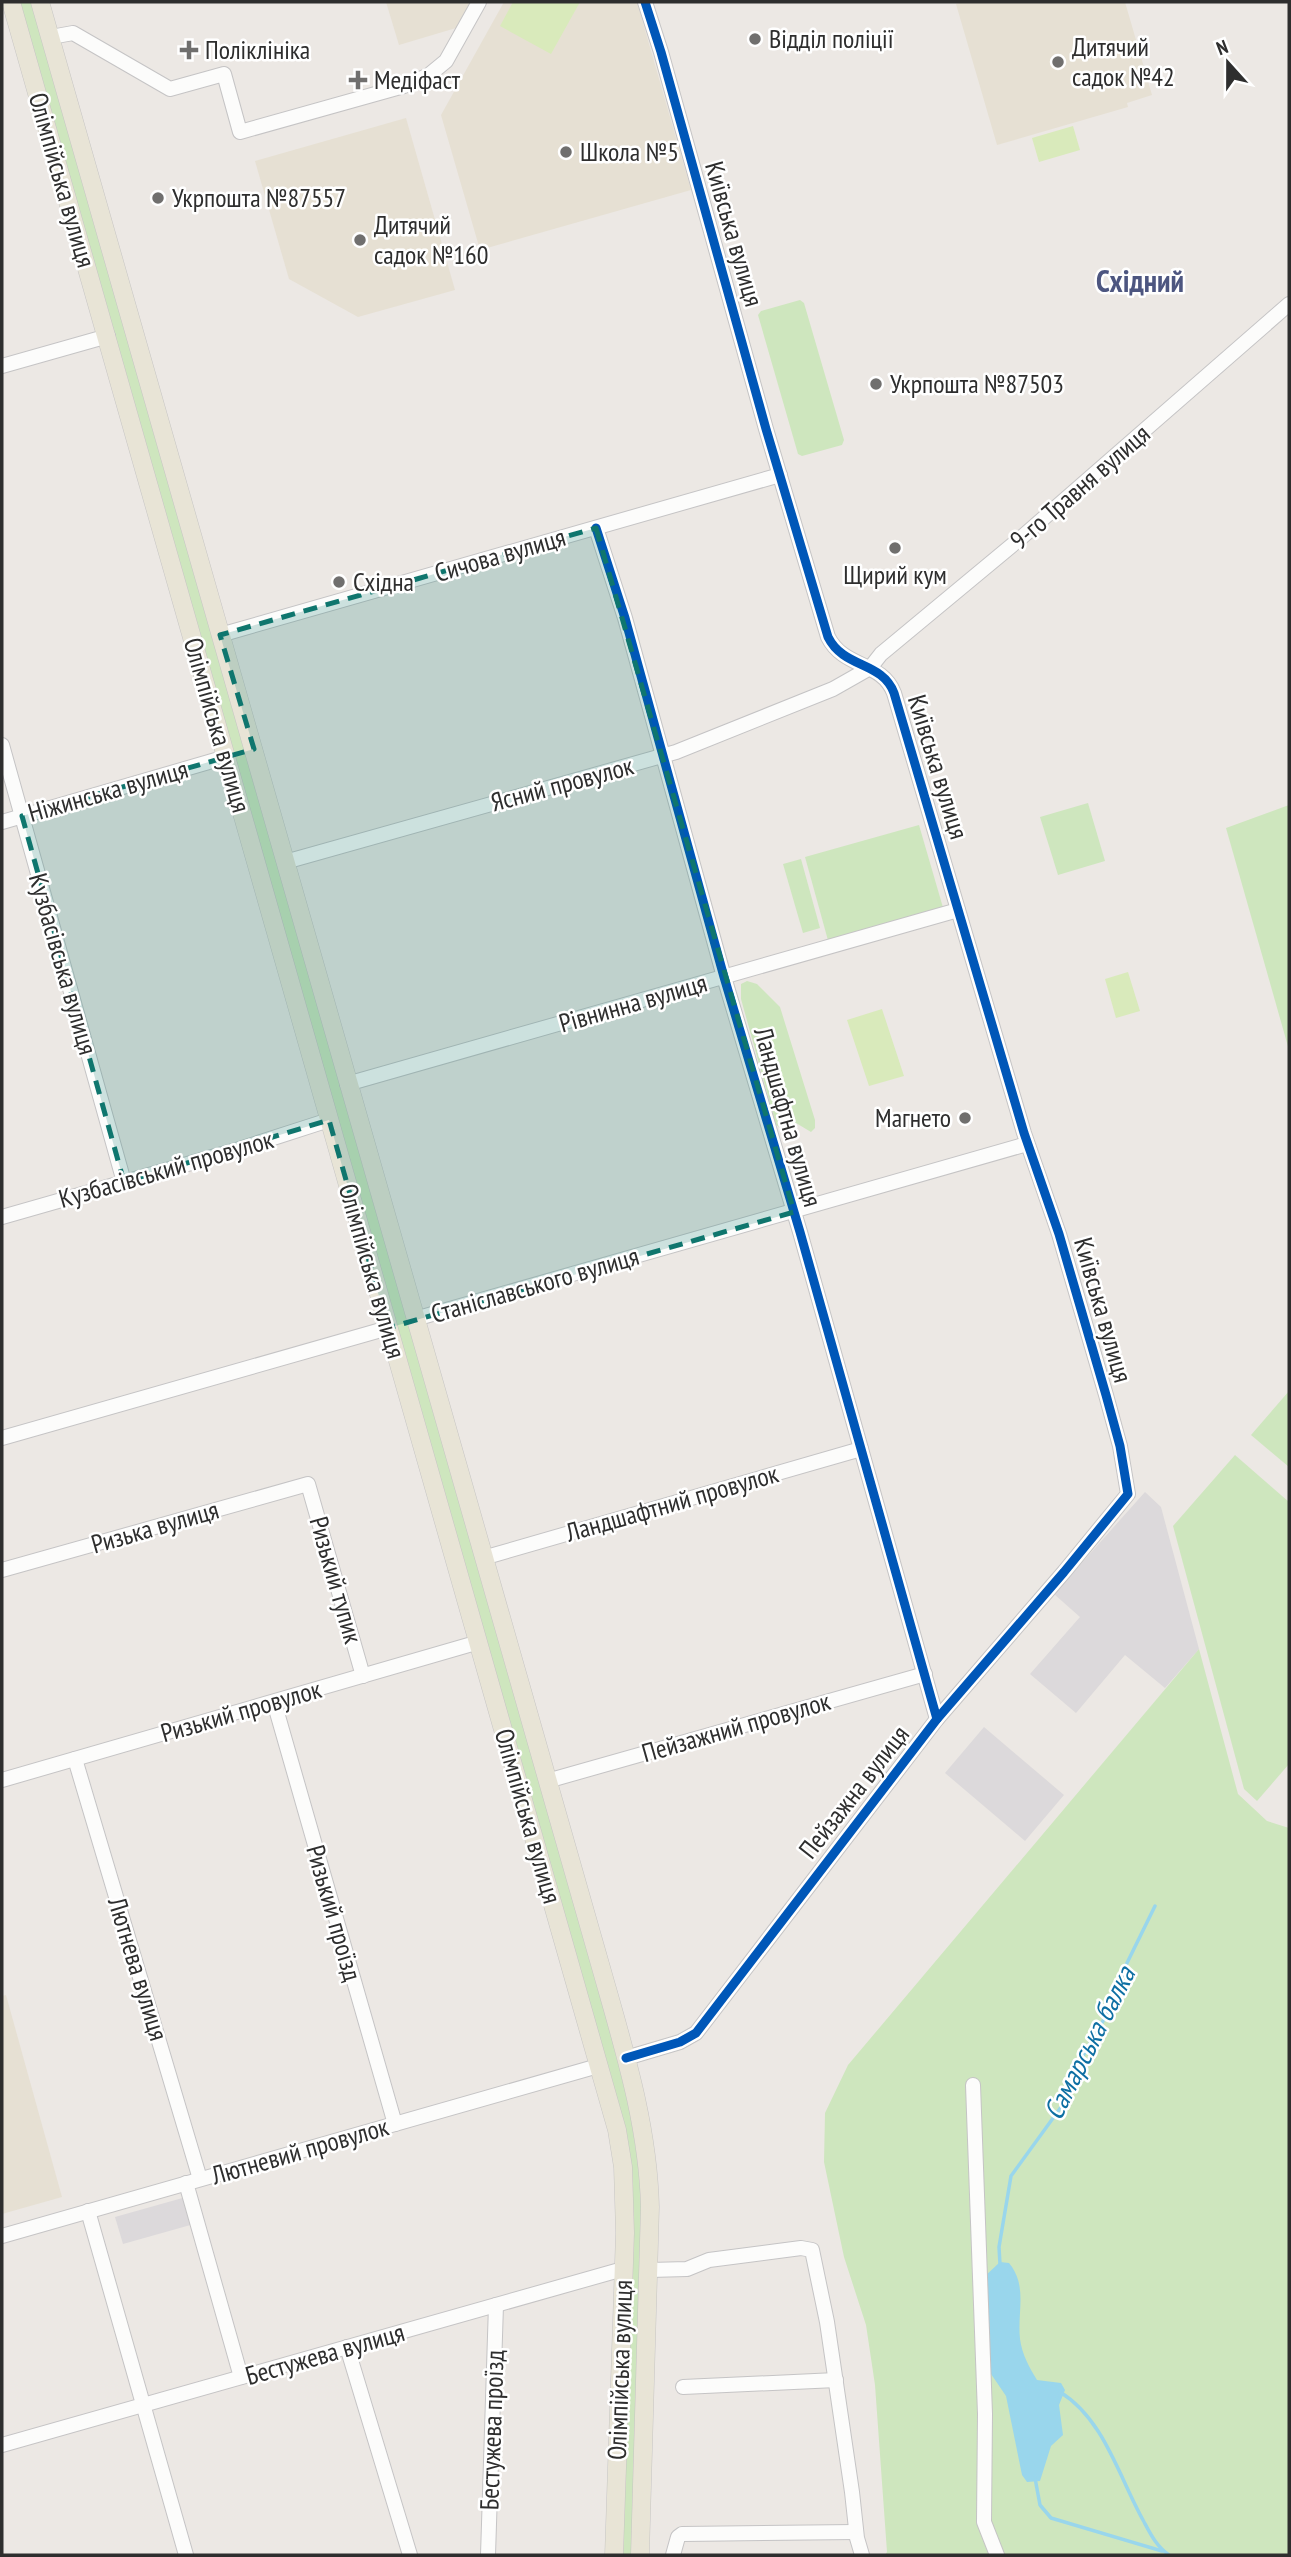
<svg xmlns="http://www.w3.org/2000/svg" width="1291" height="2557" viewBox="0 0 1291 2557" font-family="'PT Sans Narrow',sans-serif">
<style>
.industrial{fill:#dcd9db}
.education{fill:#e6e0d3}
.green{fill:#cee6be}
.pitch{fill:#d9eabb}
.water{fill:#99d6ec}
.lines{fill:none;stroke-linecap:round;stroke-linejoin:round}
.stream{stroke:#99d6ec;stroke-width:3.5}
.minor-casing{stroke:#c5c4c5;stroke-width:16}
.major-casing{stroke:#c6c5c4;stroke-width:19}
.minor{stroke:#fcfcfb;stroke-width:14}
.major{stroke:#e8e4d6;stroke-width:18}
.cycleway-casing{stroke:#fff;stroke-width:13}
.cycleway{stroke:#0057b8;stroke-width:9}
.marked{fill:#0f766e;fill-opacity:0.2;stroke:#0f766e;stroke-width:5;stroke-dasharray:14 9;stroke-linejoin:round}
.poi-dot{fill:#706f6e;stroke:#fff;stroke-width:2.5}
.labels{text-anchor:middle;stroke-width:5;stroke-linejoin:round;paint-order:stroke}
.poi-label{font-size:26px;fill:#2e2e2e;stroke:#fff;text-anchor:start}
.street-label{font-size:26px;fill:#2e2e2e;stroke:#fff}
.water-label{font-size:28px;font-style:italic;fill:#0d6fa3;stroke:#fff}
.quarter-label{font-size:30px;font-weight:bold;fill:#4d5680;stroke:#fff}
</style>
<rect width="100%" height="100%" fill="#ece8e4"/>
<g class="industrial">
<polygon points="1145,1492 1161,1507 1199,1649 1165,1688 1125,1655 1076,1713 1030,1674 1080,1617 1054,1594"/>
<polygon points="984,1727 1064,1795 1025,1841 945,1773"/>
<polygon points="186,2197 194,2224 123,2244 115,2217"/>
</g>
<g class="education">
<polygon points="386,2 470,2 456,28 399,45"/>
<polygon points="504,2 637,2 691,190 480,250 441,115"/>
<polygon points="964,2 1125,2 1152,95 1127,103 1128,107 997,145 956,4"/>
<polygon points="406,118 455,290 358,317 289,279 255,161"/>
<polygon points="6,1995 62,2197 2,2214 2,1996"/>
</g>
<g class="green">
<polygon points="11,2 39,2 645,2136 640,2555 614,2555 623,2167"/>
<polygon points="800,300 804,303 844,440 842,445 802,456 798,454 758,315 761,311"/>
<polygon points="1088,803 1105,861 1058,875 1040,817"/>
<polygon points="1289,805 1289,1050 1226,828"/>
<polygon points="919,825 944,911 829,944 805,857"/>
<polygon points="801,859 820,928 803,933 783,864"/>
<path d="M747 981 757 984 780 1007 815 1120V1128L811 1132 796 1123C788 1127 785 1131 776 1125L741 999V984Z"/>
<polygon points="1289,1391 1289,1467 1251,1435"/>
<polygon points="1235,1455 1289,1502 1289,1764 1257,1801 1244,1789 1173,1526"/>
<polygon points="1199,1649 1238,1794 1267,1821 1289,1828 1289,2555 885,2555 887,2552 875,2385 866,2325 844,2257 824,2162 825,2113 848,2065"/>
</g>
<g class="pitch">
<polygon points="513,2 580,2 551,54 500,26"/>
<polygon points="1073,126 1080,150 1039,162 1032,138"/>
<polygon points="1128,972 1140,1011 1116,1018 1105,979"/>
<polygon points="882,1009 904,1076 869,1086 847,1020"/>
</g>
<path class="water" d="M1000 2262 1009 2263C1028 2286 1017 2312 1020 2339 1022 2354 1029 2367 1037 2380L1061 2383 1065 2390 1059 2405 1063 2435 1051 2446 1040 2481 1027 2482 1022 2475 1006 2396 989 2371 983 2278Z"/>
<g class="lines">
<g class="stream">
<polyline points="1000,2264 999,2247 1011,2176 1064,2103 1076,2068 1111,2007 1126,1965 1155,1906"/>
<path d="M1060 2392C1104 2419 1119 2477 1143 2520 1150 2533 1156 2546 1169 2555"/>
<polyline points="1035,2478 1040,2505 1051,2518 1162,2551"/>
</g>
<g class="minor-casing">
<g id="minor">
<polyline points="51,37 73,33 170,89 224,74 240,132 404,86 429,75 446,61 479,2"/>
<polyline points="2,366 108,336"/>
<polyline points="596,528 625,618 724,977 800,1232 937,1719"/>
<polyline points="220,635 780,475"/>
<polyline points="2,745 124,1182"/>
<polyline points="2,822 226,757"/>
<polyline points="285,862 676,752 833,689 870,668 881,654 1022,537 1289,304"/>
<polyline points="347,1084 958,910"/>
<polyline points="2,1217 233,1151 329,1120"/>
<polyline points="415,1319 1027,1144"/>
<polyline points="2,1438 388,1328"/>
<polyline points="483,1558 861,1449"/>
<polyline points="2,1570 308,1484 363,1676"/>
<polyline points="274,1702 395,2124"/>
<polyline points="75,1759 200,2179"/>
<polyline points="2,1780 479,1642"/>
<polyline points="547,1781 925,1674"/>
<path d="M626 2058 680 2042 696 2033 937 1719 1064 1572 1128 1494 1120 1446 1106 1395 1059 1234 1024 1133 894 693C882 661 844 669 828 637L766 429 661 52 645 2"/>
<polyline points="973,2085 985,2414 984,2522 997,2555"/>
<polyline points="186,2183 241,2377"/>
<polyline points="88,2211 186,2555"/>
<polyline points="2,2236 598,2066"/>
<polyline points="650,2270 687,2269 709,2260 801,2248 812,2250 827,2322 852,2492 857,2538 862,2555"/>
<polyline points="347,2347 410,2555"/>
<polyline points="683,2387 836,2380"/>
<polyline points="2,2445 623,2269"/>
<polyline points="488,2555 496,2305"/>
<polyline points="673,2555 678,2537 682,2534 856,2532"/>
</g>
</g>
<g class="major-casing">
<g id="major">
<polyline points="11,2 617,2130 623,2167 625,2233 614,2555"/>
<path d="M40 2 602 1971C624 2049 648 2125 650 2207L640 2555"/>
</g>
</g>
<use href="#minor" class="minor"/>
<use href="#major" class="major"/>
<g class="cycleway-casing">
<g id="cycleway">
<polyline points="596,528 625,618 724,977 800,1232 937,1719"/>
<path d="M626 2058 680 2042 696 2033 937 1719 1064 1572 1128 1494 1120 1446 1106 1395 1059 1234 1024 1133 894 693C882 661 844 669 828 637L766 429 661 52 645 2"/>
</g>
</g>
<use href="#cycleway" class="cycleway"/>
</g>
<path class="marked" d="M596 528 794 1212 388 1328 329 1120 124 1182 22 816 254 749 220 635Z"/>
<g class="poi-dot">
<circle cx="755" cy="39" r="7"/>
<path d="M185.5 39.5h7v7h7v7h-7v7h-7v-7h-7v-7h7z"/>
<circle cx="1058" cy="62" r="7"/>
<path d="M354.5 69.5h7v7h7v7h-7v7h-7v-7h-7v-7h7z"/>
<circle cx="566" cy="152" r="7"/>
<circle cx="158" cy="198" r="7"/>
<circle cx="360" cy="240" r="7"/>
<circle cx="876" cy="384" r="7"/>
<circle cx="895" cy="548" r="7"/>
<circle cx="339" cy="582" r="7"/>
<circle cx="965" cy="1118" r="7"/>
</g>
<g class="labels">
<g class="poi-label">
<text x="769" y="48">Відділ поліції</text>
<text x="1072" y="56">Дитячий<tspan x="1072" dy="30">садок №42</tspan></text>
<text x="205" y="59">Поліклініка</text>
<text x="374" y="89">Медіфаст</text>
<text x="580" y="161">Школа №5</text>
<text x="172" y="207">Укрпошта №87557</text>
<text x="374" y="234">Дитячий<tspan x="374" dy="30">садок №160</tspan></text>
<text x="890" y="393">Укрпошта №87503</text>
<text x="895" y="584" text-anchor="middle">Щирий кум</text>
<text x="353" y="591">Східна</text>
<text x="951" y="1127" text-anchor="end">Магнето</text>
</g>
<g class="street-label">
<text transform="translate(62 180) rotate(74)" y="9">Олімпійська вулиця</text>
<text transform="translate(734 234) rotate(74)" y="9">Київська вулиця</text>
<text transform="translate(1080 487) rotate(-41)" y="9">9-го Травня вулиця</text>
<text transform="translate(500 555) rotate(-16)" y="9">Сичова вулиця</text>
<text transform="translate(217 725) rotate(74)" y="9">Олімпійська вулиця</text>
<text transform="translate(938 767) rotate(73)" y="9">Київська вулиця</text>
<text transform="translate(562 784) rotate(-15)" y="9">Ясний провулок</text>
<text transform="translate(108 791) rotate(-16)" y="9">Ніжинська вулиця</text>
<text transform="translate(63 964) rotate(74)" y="9">Кузбасівська вулиця</text>
<text transform="translate(633 1003) rotate(-16)" y="9">Рівнинна вулиця</text>
<text transform="translate(788 1117) rotate(74)" y="9">Ландшафтна вулиця</text>
<text transform="translate(166 1169) rotate(-16)" y="9">Кузбасівський провулок</text>
<text transform="translate(372 1271) rotate(74)" y="9">Олімпійська вулиця</text>
<text transform="translate(535 1285) rotate(-16)" y="9">Станіславського вулиця</text>
<text transform="translate(1103 1310) rotate(74)" y="9">Київська вулиця</text>
<text transform="translate(672 1503) rotate(-16)" y="9">Ландшафтний провулок</text>
<text transform="translate(155 1527) rotate(-16)" y="9">Ризька вулиця</text>
<text transform="translate(336 1580) rotate(74)" y="9">Ризький тупик</text>
<text transform="translate(241 1711) rotate(-16)" y="9">Ризький провулок</text>
<text transform="translate(736 1727) rotate(-16)" y="9">Пейзажний провулок</text>
<text transform="translate(854 1792) rotate(-52)" y="9">Пейзажна вулиця</text>
<text transform="translate(528 1816) rotate(74)" y="9">Олімпійська вулиця</text>
<text transform="translate(334 1913) rotate(74)" y="9">Ризький проїзд</text>
<text transform="translate(138 1969) rotate(73)" y="9">Лютнева вулиця</text>
<text transform="translate(300 2151) rotate(-16)" y="9">Лютневий провулок</text>
<text transform="translate(325 2354) rotate(-16)" y="9">Бестужева вулиця</text>
<text transform="translate(620 2370) rotate(-88)" y="9">Олімпійська вулиця</text>
<text transform="translate(492 2430) rotate(-88)" y="9">Бестужева проїзд</text>
</g>
<g class="water-label">
<text transform="translate(1089 2043) rotate(-63)" y="10">Самарська балка</text>
</g>
<g class="quarter-label">
<text x="1140" y="292">Східний</text>
</g>
</g>
<rect width="1291" height="2557" fill="none" stroke="#2e2e2e" stroke-width="7"/>
<g transform="translate(1228 63) rotate(339)" stroke="#ffffff" stroke-width="5" paint-order="stroke">
<path d="M0-5L12 26L0 18L-12 26Z" fill="#2e2e2e"/>
<text y="-10" font-size="19" font-weight="bold" text-anchor="middle" fill="#2e2e2e">N</text>
</g>
</svg>
